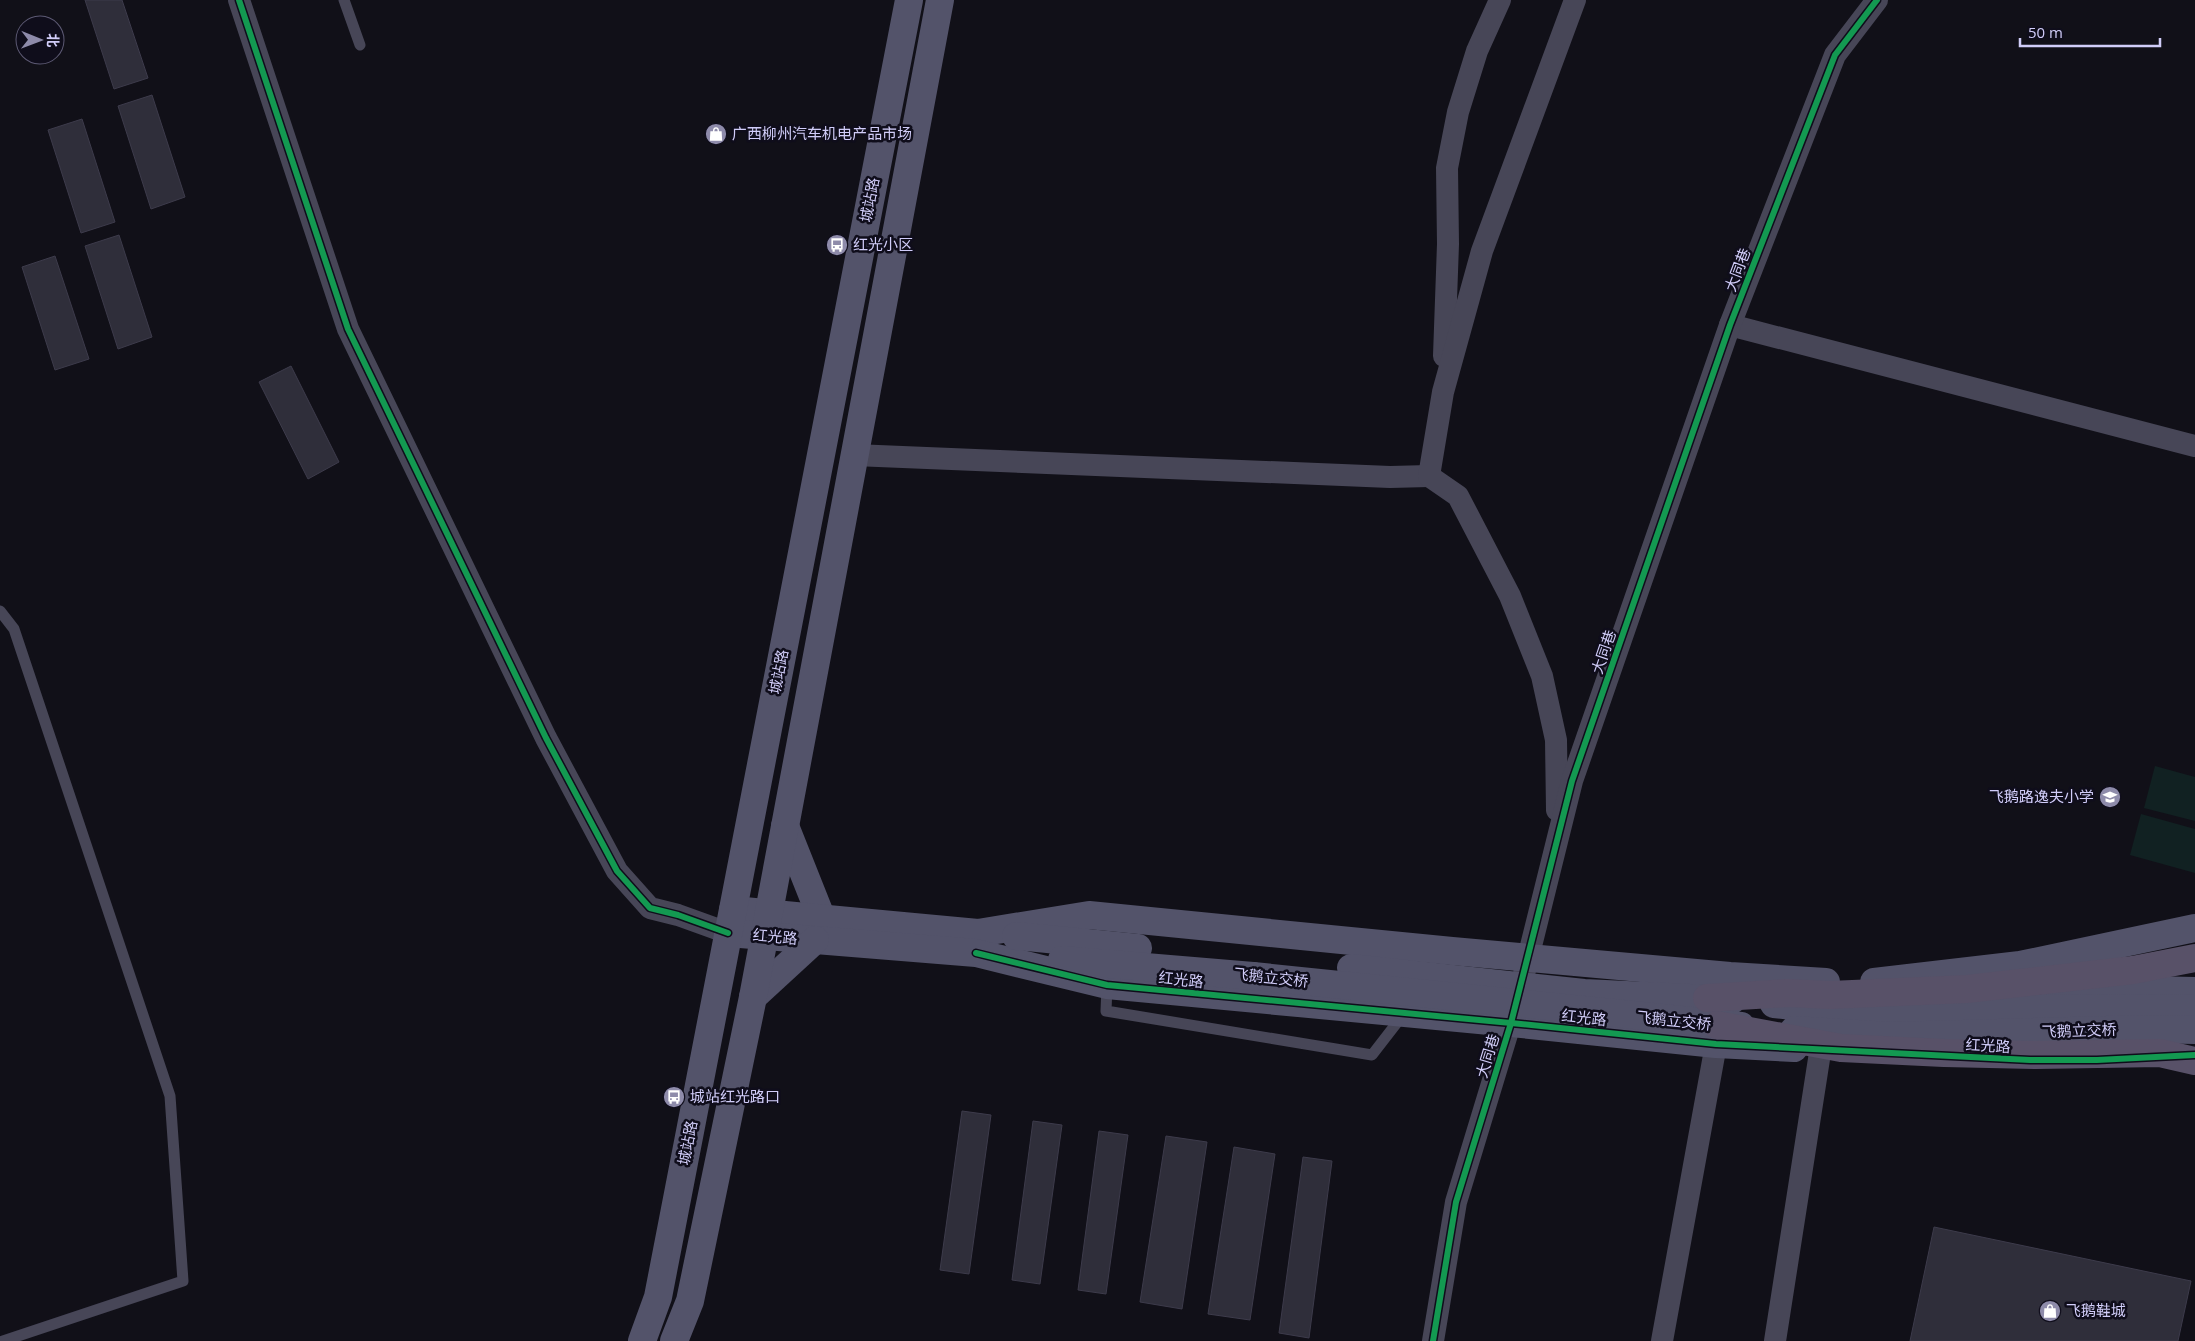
<svg xmlns="http://www.w3.org/2000/svg" width="2195" height="1341" viewBox="0 0 2195 1341" font-family="'Open Sans','Noto Sans SC',sans-serif">
<style>
.green{fill:#112122}
.building{fill:#2f2e3a;stroke:#3d3b4b}
.lines{fill:none;stroke-linecap:round;stroke-linejoin:round}
.lane{stroke:#474657;stroke-width:11}
.street{stroke:#474657;stroke-width:22}
.secondary{stroke:#53536a;stroke-width:28}
.secondary-bridge{stroke:#53536a;stroke-width:28}
.primary-bridge{stroke:#585168;stroke-width:28}
.cycleway-casing{stroke:#0f0d1b;stroke-width:9}
.cycleway{stroke:#139951;stroke-width:6}
.labels{text-anchor:middle;stroke-width:5;stroke-linejoin:round;paint-order:stroke}
.poi-label{font-size:15px;fill:#d1cdf9;stroke:#0f0d1b;text-anchor:start}
.street-label{font-size:15px;fill:#d1cdf9;stroke:#0f0d1b}
</style>
<rect width="100%" height="100%" fill="#111018"/>
<g class="green">
<polygon points="2155,766 2195,777 2195,821 2144,808"/>
<polygon points="2141,814 2195,829 2195,873 2130,855"/>
</g>
<g class="building">
<polygon points="85,0 122,0 148,78 114,89"/>
<polygon points="152,95 185,197 151,209 118,106"/>
<polygon points="82,119 115,222 81,233 48,130"/>
<polygon points="119,235 152,337 118,349 85,246"/>
<polygon points="55,256 89,359 55,370 22,267"/>
<polygon points="291,366 339,462 308,479 259,382"/>
<polygon points="962,1111 991,1115 969,1274 940,1270"/>
<polygon points="1033,1121 1062,1125 1040,1284 1012,1280"/>
<polygon points="1099,1131 1128,1135 1106,1294 1078,1290"/>
<polygon points="1166,1136 1207,1142 1182,1309 1140,1302"/>
<polygon points="1234,1147 1275,1154 1250,1320 1208,1314"/>
<polygon points="1303,1157 1332,1161 1309,1338 1279,1333"/>
<polygon points="1934,1227 2191,1281 2178,1341 1910,1341"/>
</g>
<g class="lines">
<g class="lane">
<polyline points="344,0 360,45"/>
<polyline points="0,611 14,629 170,1096 183,1281 3,1341"/>
<polyline points="1107,985 1106,1011 1372,1055 1403,1015"/>
</g>
<g class="street">
<polyline points="239,0 348,329 546,738 617,871 650,908 678,915 728,933"/>
<polyline points="1730,325 2195,446"/>
<polyline points="1444,356 1448,244 1447,168 1458,112 1477,51 1500,0"/>
<polyline points="854,455 1390,477 1429,476"/>
<polyline points="1557,810 1556,740 1542,676 1510,596 1458,496 1429,476 1443,392 1482,251 1575,0"/>
<polyline points="1524,974 1572,781 1730,325 1835,55 1877,0"/>
<polyline points="1433,1341 1456,1202 1515,1008"/>
<polyline points="1662,1341 1719,1028"/>
<polyline points="1775,1341 1824,1027"/>
</g>
<g class="secondary">
<polyline points="785,826 822,919"/>
<polyline points="733,910 978,933 1089,915 1452,951 1730,976 1826,982"/>
<polyline points="728,933 976,953 1107,985 1511,1023 1716,1044 1794,1048"/>
<polyline points="1016,936 1138,948"/>
<polyline points="1062,960 1253,976"/>
<polyline points="1874,982 2020,965 2195,928"/>
<polyline points="2054,988 2195,991"/>
<polyline points="753,997 815,940"/>
<polyline points="642,1341 658,1297 909,0"/>
<polyline points="674,1341 690,1301 753,997 940,0"/>
</g>
<g class="secondary-bridge">
<polyline points="1351,968 1584,993 1732,1000"/>
<polyline points="1253,976 1741,1026"/>
<polyline points="1774,1004 1839,1011 1906,1011 2012,1008 2195,1009"/>
<polyline points="1794,1030 1890,1036 2142,1029 2195,1030"/>
</g>
<g class="primary-bridge">
<polyline points="1707,998 1788,993 1830,995 1967,989 2133,970 2195,958"/>
<polyline points="1717,1025 1841,1048 1944,1053 2036,1055 2160,1053 2195,1061"/>
</g>
<g class="cycleway-casing">
<g id="cycleway">
<polyline points="239,0 348,329 546,738 617,871 650,908 678,915 728,933"/>
<polyline points="976,953 1107,985 1511,1023 1716,1044 2030,1060 2097,1060 2195,1055"/>
<polyline points="1433,1341 1456,1202 1511,1023 1572,781 1730,325 1835,55 1877,0"/>
</g>
</g>
<use href="#cycleway" class="cycleway"/>
</g>
<defs>
<g id="shop-disc" transform="scale(1.125)"><circle r="9.5" fill="#8e8baa" stroke="#0f0d1b"/><path d="M-5-2.5h2.3a2.7 3.5 0 0 1 5.4 0H5L5.5 6h-11ZM-1.5-2.5h3a1.5 2.3 0 0 0-3 0Z" fill="#fff"/></g>
<g id="bus-disc" transform="scale(1.125)"><circle r="9.5" fill="#8e8baa" stroke="#0f0d1b"/><path d="M-5-6H5V4H4V6H2V4H-2V6H-4V4H-5ZM-3.5-4V0h7V-4ZM-3.5 1.2v1.5H-2V1.2ZM2 1.2v1.5H3.5V1.2Z" fill="#fff"/></g>
<g id="school-disc" transform="scale(1.125)"><circle r="9.5" fill="#8e8baa" stroke="#0f0d1b"/><path d="M0-5L7-2L0 1L-7-2ZM-4 1L0 2.5L4 1V4Q0 6-4 4Z" fill="#fff"/></g>
</defs>
<g fill-rule="evenodd">
<use href="#shop-disc" x="716" y="134"/>
<use href="#bus-disc" x="837" y="245"/>
<use href="#school-disc" x="2110" y="797"/>
<use href="#bus-disc" x="674" y="1097"/>
<use href="#shop-disc" x="2050" y="1311"/>
</g>
<g class="labels">
<g class="poi-label">
<text x="732" y="139">广西柳州汽车机电产品市场</text>
<text x="853" y="250">红光小区</text>
<text x="2094" y="802" text-anchor="end">飞鹅路逸夫小学</text>
<text x="690" y="1102">城站红光路口</text>
<text x="2066" y="1316">飞鹅鞋城</text>
</g>
<g class="street-label">
<text transform="translate(870 200) rotate(-79)" y="5">城站路</text>
<text transform="translate(1738 270) rotate(-69)" y="5">大同巷</text>
<text transform="translate(1604 652) rotate(-71)" y="5">大同巷</text>
<text transform="translate(779 672) rotate(-79)" y="5">城站路</text>
<text transform="translate(775 937) rotate(5)" y="5">红光路</text>
<text transform="translate(1271 978) rotate(6)" y="5">飞鹅立交桥</text>
<text transform="translate(1181 980) rotate(6)" y="5">红光路</text>
<text transform="translate(1584 1018) rotate(6)" y="5">红光路</text>
<text transform="translate(1674 1021) rotate(6)" y="5">飞鹅立交桥</text>
<text transform="translate(2079 1031) rotate(-2)" y="5">飞鹅立交桥</text>
<text transform="translate(1988 1046) rotate(3)" y="5">红光路</text>
<text transform="translate(1488 1056) rotate(-73)" y="5">大同巷</text>
<text transform="translate(688 1143) rotate(-79)" y="5">城站路</text>
</g>
</g>
<g transform="translate(40 40) rotate(91)"><circle r="24" fill="#0f0d1b" stroke="#5d5a74"/>
<path d="M0-4L9 19L0 12L-9 19Z" fill="#8e8baa"/>
<text y="-8" font-size="14" font-weight="bold" text-anchor="middle" fill="#d1cdf9">北</text>
</g>
<path d="M2020 38v8h140v-8" fill="none" stroke="#d1cdf9" stroke-width="2.5"/>
<text x="2028" y="38" font-size="15" fill="#d1cdf9" stroke="#0f0d1b" stroke-width="4" paint-order="stroke">50 m</text>
</svg>
